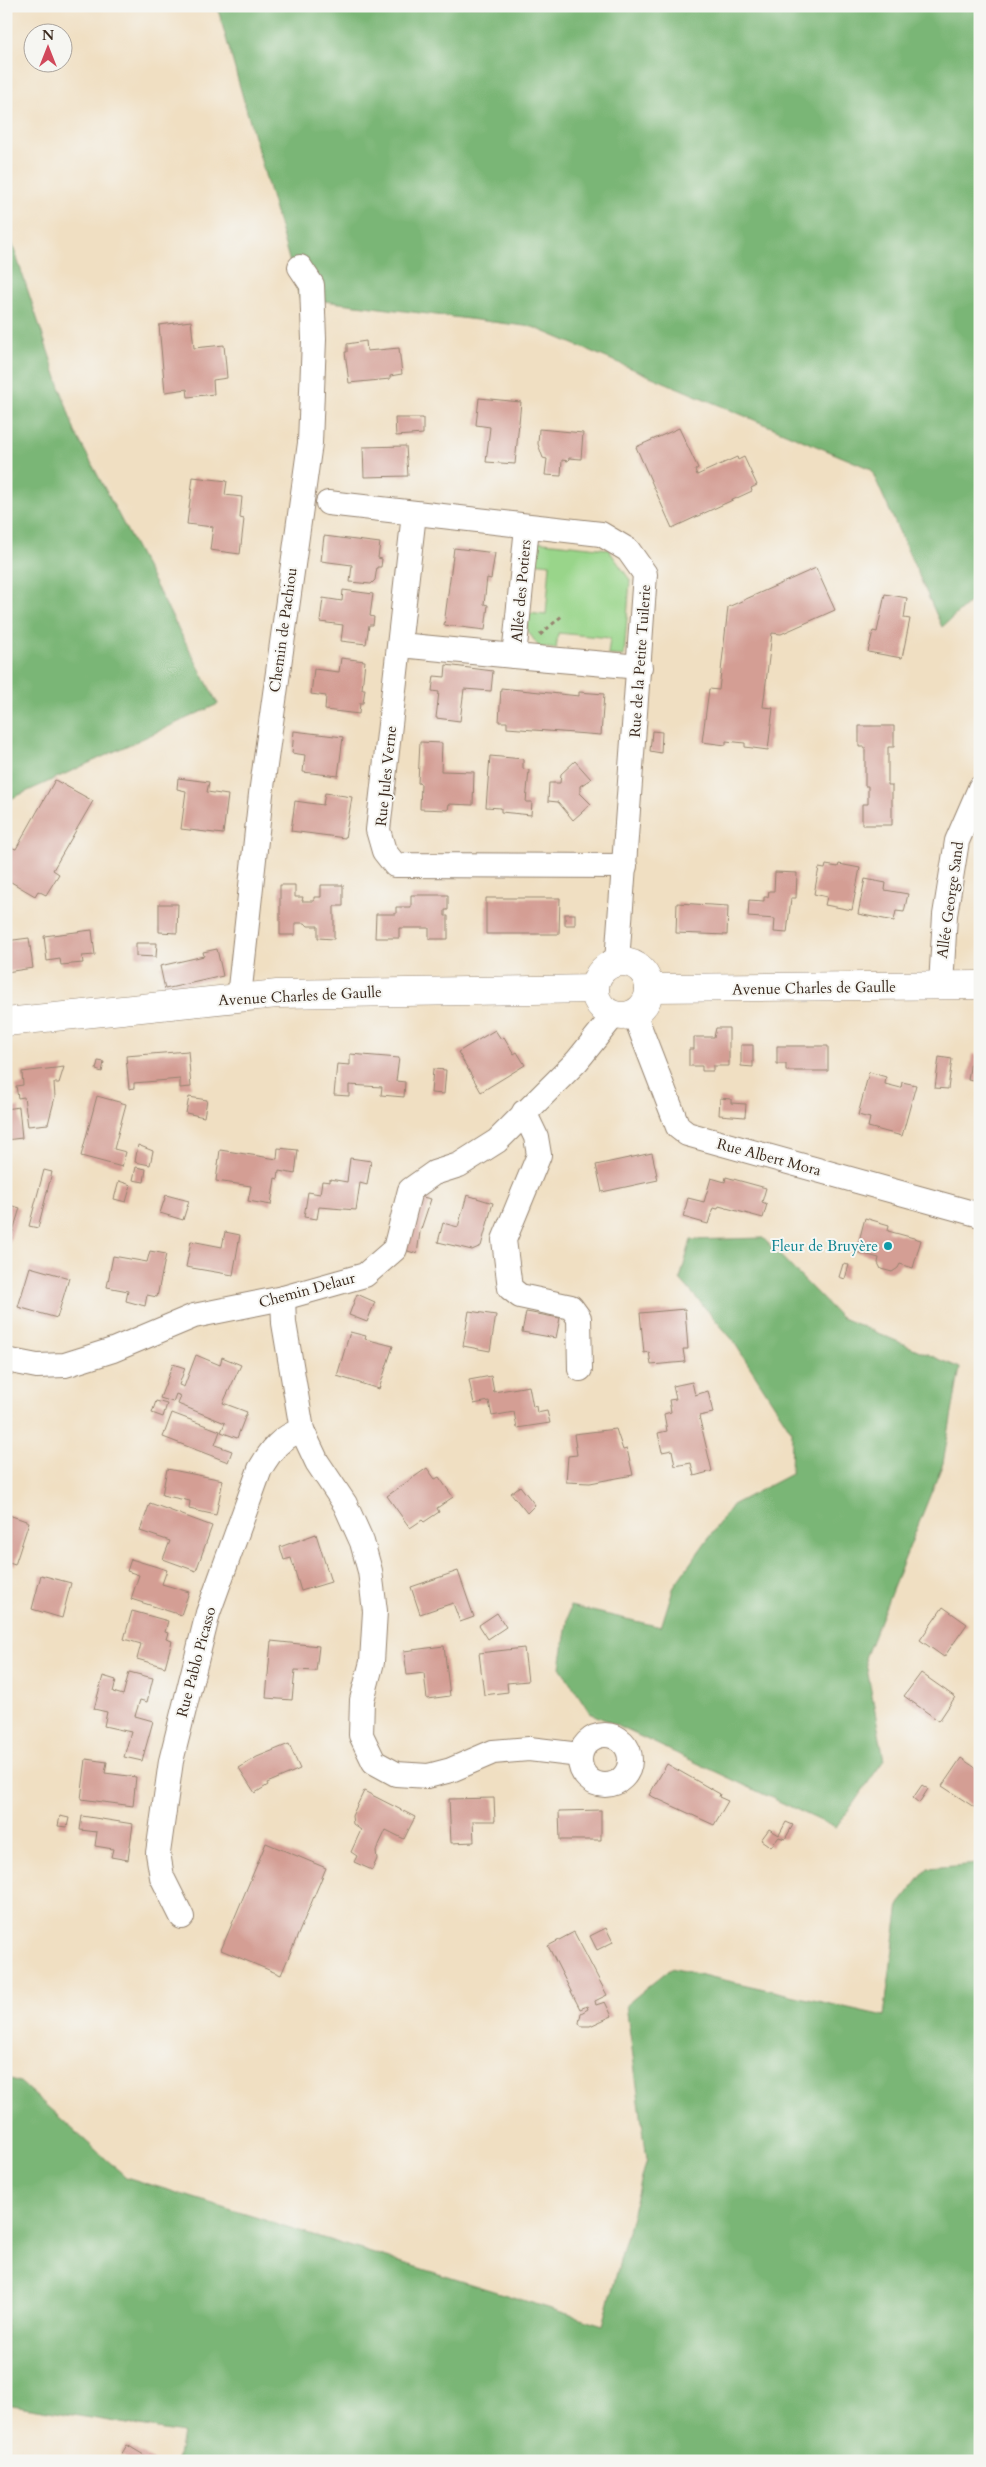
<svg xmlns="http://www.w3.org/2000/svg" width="986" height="2467" viewBox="0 0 986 2467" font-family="Cardo,serif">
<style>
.green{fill:#99d58a;stroke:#6a8054}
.forest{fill:#7ab676;stroke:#5a704a}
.building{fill:#d49e94}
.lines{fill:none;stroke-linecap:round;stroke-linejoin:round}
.minor-casing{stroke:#968470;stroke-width:26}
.tertiary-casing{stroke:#968470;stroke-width:29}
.path{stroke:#968470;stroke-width:3;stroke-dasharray:4 4;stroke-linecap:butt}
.minor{stroke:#fff;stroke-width:24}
.tertiary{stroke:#fff;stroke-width:28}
.culture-dot{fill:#0f9aa8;stroke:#f6f6f2;stroke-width:2}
.labels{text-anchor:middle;stroke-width:4;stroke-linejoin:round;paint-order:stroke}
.street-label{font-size:15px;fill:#3b2a1e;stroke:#f6f6f2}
.culture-label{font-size:15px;fill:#0d838f;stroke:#f6f6f2;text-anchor:end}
</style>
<rect width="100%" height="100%" fill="#f6f6f2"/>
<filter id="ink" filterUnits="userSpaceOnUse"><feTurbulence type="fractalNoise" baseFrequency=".02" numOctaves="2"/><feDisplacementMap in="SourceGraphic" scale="10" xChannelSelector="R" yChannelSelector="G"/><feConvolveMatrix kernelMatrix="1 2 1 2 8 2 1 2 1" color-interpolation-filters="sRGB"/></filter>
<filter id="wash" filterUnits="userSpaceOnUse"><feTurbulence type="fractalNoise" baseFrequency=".0096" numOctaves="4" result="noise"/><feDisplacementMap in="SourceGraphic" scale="20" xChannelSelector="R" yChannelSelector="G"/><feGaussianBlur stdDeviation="1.12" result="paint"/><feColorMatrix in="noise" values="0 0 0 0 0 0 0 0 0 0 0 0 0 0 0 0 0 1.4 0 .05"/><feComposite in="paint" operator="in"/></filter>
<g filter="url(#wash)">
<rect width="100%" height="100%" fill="#f0dfc2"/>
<polygon class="green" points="534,541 608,549 630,580 624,656 608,655 610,638 558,633 556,649 539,647 527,630 528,613 546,615 550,564 532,562"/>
<g class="forest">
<polygon points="217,6 980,6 980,593 942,627 871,469 533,327 300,298"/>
<polygon points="6,225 75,432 218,704 6,801"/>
<polygon points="763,1238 840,1317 960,1368 943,1463 865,1658 884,1760 836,1828 590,1713 560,1667 570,1606 661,1627 674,1586 732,1505 791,1474 792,1432 732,1339 680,1279 691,1240"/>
<polygon points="979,1864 980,2461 177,2461 182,2433 6,2404 6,2077 20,2082 126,2177 603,2325 647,2159 626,2005 671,1968 884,2016 899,1904 928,1868"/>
</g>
<g id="blocks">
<g class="building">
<polygon points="191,321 194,348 224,345 227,378 213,380 214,394 188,397 187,389 165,392 159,325"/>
<polygon points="366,341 367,351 399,348 402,374 390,376 390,379 349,383 345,352 347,352 347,344"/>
<polygon points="479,398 521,402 515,464 486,462 490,427 476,425"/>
<polygon points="395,418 423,418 423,434 396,436"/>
<polygon points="679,428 698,468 695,470 697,475 737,457 738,460 744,457 757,485 751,488 752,491 672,528 636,447"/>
<polygon points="539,429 583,433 581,459 569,458 568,461 562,460 561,476 545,475 547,459 543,458 538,444"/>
<polygon points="406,446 408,476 364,477 363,447"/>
<polygon points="193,477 227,481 225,495 242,497 240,518 244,519 240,554 210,550 213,527 187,524"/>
<polygon points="324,536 380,543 378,558 382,559 381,567 377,567 375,580 371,584 350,582 352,565 321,561"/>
<polygon points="454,548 495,553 491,579 487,578 484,604 488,605 485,630 444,625"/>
<polygon points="816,568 835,610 781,634 772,633 763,707 773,708 768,750 745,747 745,743 726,741 726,745 702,742 709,689 719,690 728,607"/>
<polygon points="343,590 373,594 370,616 374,617 373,625 369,625 366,644 341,641 343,625 320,622 323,598 342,601"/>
<polygon points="885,594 907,598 904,618 910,619 902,658 868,652 873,631 877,632"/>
<polygon points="341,658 365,661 362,689 365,689 363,703 360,703 359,714 325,710 326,696 311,694 314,669 339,672"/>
<polygon points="446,665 493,671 491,691 464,689 460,721 436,718 439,692 432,691 434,676 445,677"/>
<polygon points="501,688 579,696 579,692 604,694 601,735 507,728 507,722 499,722"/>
<polygon points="859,726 894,726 894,747 888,747 888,785 892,785 892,825 862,825 862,804 868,804 868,786 865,786 865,747 859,747"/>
<polygon points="294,731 343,737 338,776 303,772 305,755 292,753"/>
<polygon points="652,731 662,732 661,753 650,751"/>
<polygon points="420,742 442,743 441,771 474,772 473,805 449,804 448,810 420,809 421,784 418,783"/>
<polygon points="490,756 523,759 523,769 529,770 526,802 532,802 531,815 501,812 501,808 486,807"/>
<polygon points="575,761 591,779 580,786 580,793 591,804 573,820 558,802 548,801 549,783 560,783 561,774"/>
<polygon points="178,778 209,782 207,792 228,795 223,834 181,829 186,791 177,789"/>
<polygon points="55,780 93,801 53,870 59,874 46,895 38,891 35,896 6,879 6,846 16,849"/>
<polygon points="325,793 352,797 345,838 291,831 295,801 323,805"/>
<polygon points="839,864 860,868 852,910 825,905 827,897 814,894 819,868 825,869 826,865 838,867"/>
<polygon points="775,872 797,873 796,898 791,898 787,933 774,932 775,919 748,917 749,900 764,901 764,897 768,897 769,891 774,891"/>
<polygon points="865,879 886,883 885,890 908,894 904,912 896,911 894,921 858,914"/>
<polygon points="280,885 295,885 295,897 303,897 302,901 314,901 314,897 321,897 321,885 343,885 343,906 334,906 334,939 318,938 318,926 308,926 305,923 295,923 295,935 280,935"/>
<polygon points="411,895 448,895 448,910 445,910 445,916 448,916 448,939 429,939 429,928 399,928 399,938 375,938 376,914 396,914 396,907 411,907"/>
<polygon points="486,898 560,898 559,934 486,934"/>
<polygon points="677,903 728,906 727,935 676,933"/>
<polygon points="159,904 178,904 177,933 159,932"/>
<rect x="565" y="914" width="10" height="11"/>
<polygon points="92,930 95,955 82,956 83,963 61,965 60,959 47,961 44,936"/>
<polygon points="29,938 33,968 6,972 6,941"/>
<polygon points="136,943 157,943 156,957 136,956"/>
<polygon points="217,949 223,976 165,989 160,966 204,956 203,952"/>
<polygon points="716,1028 729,1028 729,1066 713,1066 713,1071 702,1071 702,1066 689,1066 689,1049 694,1049 694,1037 714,1037"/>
<polygon points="495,1030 501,1039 504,1037 514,1054 517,1052 525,1065 481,1092 458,1052"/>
<polygon points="741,1045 753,1045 753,1067 741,1066"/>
<polygon points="777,1046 828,1046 828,1071 786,1071 786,1064 777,1064"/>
<polygon points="188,1051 191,1087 180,1088 180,1079 134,1083 134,1088 129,1089 126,1056"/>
<polygon points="350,1054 399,1058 396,1081 405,1082 404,1097 381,1095 382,1087 349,1085 349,1096 334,1095 337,1064 350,1065"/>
<polygon points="972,1054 980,1055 980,1082 968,1080"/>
<polygon points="939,1057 952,1059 948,1089 935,1088"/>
<polygon points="98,1061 104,1062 102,1072 96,1070"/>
<polygon points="64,1067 59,1083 54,1083 55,1097 48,1124 28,1126 24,1097 18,1098 16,1086 23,1085 22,1072"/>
<polygon points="433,1069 446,1070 444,1094 431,1093"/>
<polygon points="869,1072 886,1077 885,1084 901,1088 902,1082 916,1085 902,1136 868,1127 870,1118 858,1115"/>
<polygon points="97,1096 126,1104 114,1149 126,1152 122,1167 81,1156"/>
<polygon points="189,1097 207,1100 204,1117 186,1113"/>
<polygon points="720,1098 731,1099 731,1103 746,1104 745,1117 719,1115"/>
<polygon points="19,1107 22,1138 6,1140 6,1109"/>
<polygon points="138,1145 153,1151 150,1165 135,1162"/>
<polygon points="278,1148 298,1150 295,1174 279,1171 278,1179 275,1178 271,1205 248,1201 251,1186 216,1181 220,1150 277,1159"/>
<polygon points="652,1153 658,1180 602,1192 596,1165"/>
<polygon points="350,1158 371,1161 367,1185 360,1183 356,1210 319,1207 317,1219 304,1217 308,1192 320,1194 322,1181 330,1182 330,1179 347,1182"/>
<polygon points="136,1167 146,1169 144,1182 133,1180"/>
<polygon points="44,1170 52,1172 38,1228 29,1226"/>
<polygon points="726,1177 766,1188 762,1202 767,1204 763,1218 719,1206 718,1209 713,1208 708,1224 683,1217 688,1198 704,1202 711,1178 725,1182"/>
<polygon points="119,1181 131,1185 126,1202 114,1199"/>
<polygon points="166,1195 189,1201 183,1220 160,1213"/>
<polygon points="467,1195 493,1203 481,1246 472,1250 438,1242 443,1223 458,1227"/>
<polygon points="418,1196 431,1199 420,1232 417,1254 405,1250"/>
<polygon points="6,1204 20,1208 9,1244 6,1243"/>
<polygon points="865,1218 889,1225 888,1231 921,1240 913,1268 900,1264 898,1268 892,1272 881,1269 878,1263 879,1258 856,1252"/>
<polygon points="225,1232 240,1235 233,1275 186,1267 191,1241 222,1247"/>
<polygon points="150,1251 166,1254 157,1297 147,1295 145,1306 126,1301 128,1291 107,1287 113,1256 147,1262"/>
<polygon points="843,1264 849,1265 845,1279 839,1277"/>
<polygon points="30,1267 69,1278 57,1318 18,1307"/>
<polygon points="357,1294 375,1302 367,1322 349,1315"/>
<polygon points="685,1309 688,1349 683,1349 685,1362 651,1365 649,1352 644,1353 640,1313"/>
<polygon points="469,1311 496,1315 490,1351 463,1346"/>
<polygon points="526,1312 560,1318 556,1338 522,1332"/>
<polygon points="350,1332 366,1336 365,1339 393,1346 379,1389 337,1376"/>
<polygon points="196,1355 220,1365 222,1357 241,1365 223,1403 247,1412 237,1438 221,1432 225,1423 178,1404 181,1396 176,1394 173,1402 160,1398 173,1364 185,1368 179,1385 184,1387"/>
<polygon points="491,1376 494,1392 529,1386 533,1407 536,1406 537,1413 547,1411 550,1423 517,1428 514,1412 492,1416 489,1401 474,1404 469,1380"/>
<polygon points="692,1382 695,1395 708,1391 713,1413 699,1416 712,1471 694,1476 691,1463 675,1466 672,1450 662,1452 658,1433 667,1431 664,1414 671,1412 669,1400 676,1399 673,1386"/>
<polygon points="156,1401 167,1404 163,1417 152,1413"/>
<polygon points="172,1413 220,1431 215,1445 232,1451 228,1462 163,1437"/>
<polygon points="616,1429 623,1450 627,1449 633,1475 590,1483 566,1482 568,1456 577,1455 574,1434"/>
<polygon points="427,1468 435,1479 439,1477 453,1497 437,1508 439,1512 424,1522 422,1520 410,1528 387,1496"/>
<polygon points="167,1469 223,1480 216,1515 189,1509 190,1501 162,1495"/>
<polygon points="520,1486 535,1505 527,1513 511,1493"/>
<polygon points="150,1503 212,1526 196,1571 163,1559 170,1541 140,1531"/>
<polygon points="6,1514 29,1522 15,1565 6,1562"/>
<polygon points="316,1534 331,1582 301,1591 291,1558 284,1560 280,1547"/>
<polygon points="131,1559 167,1570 162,1584 189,1592 181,1615 131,1599 139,1575 127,1571"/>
<polygon points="458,1571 474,1617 460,1622 453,1603 420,1614 411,1587"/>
<polygon points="41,1575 71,1583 62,1618 32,1609"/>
<polygon points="943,1607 967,1624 944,1657 920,1640"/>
<polygon points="132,1611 168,1621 165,1632 168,1633 166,1639 172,1641 165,1667 137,1659 141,1644 124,1639"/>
<polygon points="497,1613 506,1627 488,1639 479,1625"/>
<polygon points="271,1641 319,1646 316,1671 295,1670 292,1700 266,1698"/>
<polygon points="444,1646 450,1696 427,1699 424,1673 407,1675 404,1651"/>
<polygon points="524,1648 528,1681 507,1683 508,1692 484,1695 479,1653"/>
<polygon points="129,1672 153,1678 147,1702 140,1700 135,1716 153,1721 142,1761 124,1757 131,1732 104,1726 107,1712 94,1709 103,1676 116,1680 113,1692 123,1695"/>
<polygon points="921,1673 955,1697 939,1721 904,1696"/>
<polygon points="289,1744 300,1769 267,1783 268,1785 255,1793 239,1768 257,1757"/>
<polygon points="961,1758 980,1771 980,1811 942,1786"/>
<polygon points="86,1759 107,1762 105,1773 136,1777 133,1806 81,1799"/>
<polygon points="667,1764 720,1794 719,1797 728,1801 714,1825 649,1795"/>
<polygon points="922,1785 928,1789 919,1803 913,1798"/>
<polygon points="364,1791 415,1817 404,1839 386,1830 376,1851 377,1859 372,1870 354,1862 357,1856 351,1852 361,1830 353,1824 352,1816"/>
<polygon points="494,1798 495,1821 473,1821 474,1842 451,1843 449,1799"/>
<polygon points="601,1810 601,1840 560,1840 559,1811"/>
<polygon points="60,1816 69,1818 67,1827 58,1826"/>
<polygon points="82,1816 133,1824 128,1860 111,1857 113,1849 95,1846 97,1832 80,1830"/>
<polygon points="786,1822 793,1825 785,1839 779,1837 771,1847 761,1840 769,1829 779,1835"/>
<polygon points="266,1843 326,1868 281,1975 221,1950"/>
<polygon points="606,1928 613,1942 597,1950 590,1936"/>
<polygon points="574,1932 607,1995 595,2001 596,2005 605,2002 612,2016 590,2026 581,2026 579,2023 581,2013 588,2009 587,2006 580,2009 548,1946"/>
<polygon points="127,2445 154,2461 131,2461 121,2455"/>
</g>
</g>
</g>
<g filter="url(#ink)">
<use href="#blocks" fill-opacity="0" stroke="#968470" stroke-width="1"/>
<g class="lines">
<g class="minor-casing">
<g id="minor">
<polyline points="328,503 601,534 628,550 645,574 617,962"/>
<polyline points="414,514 378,830 384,851 395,865 625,866"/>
<polyline points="527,527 514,656 640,667"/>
<polyline points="400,645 514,656"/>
<polyline points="941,986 945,915 957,841 980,788"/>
<polyline points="239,997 261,794 310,443 314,339 312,285 300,267"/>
<polyline points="634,1013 678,1127 687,1134 980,1215"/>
<polyline points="524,1112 536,1137 539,1155 504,1240 510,1288 520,1296 571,1307 579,1318 580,1369"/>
<polyline points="283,1298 284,1323 302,1430 317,1462 345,1504 362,1542 370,1571 375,1611 372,1662 362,1700 361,1735 374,1762 396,1774 428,1776 451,1770 493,1752 529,1749 580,1755"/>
<polyline points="6,1360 37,1366 65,1365 113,1350 194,1316 283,1298 365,1275 395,1249 410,1190 434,1173 459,1165 497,1141 577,1061 614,1015"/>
<circle cx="605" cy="1760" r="25"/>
<path d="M182 1917 162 1877 158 1853 171 1761 208 1613 260 1469C271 1450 281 1437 302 1430"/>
</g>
</g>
<g class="tertiary-casing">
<g id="tertiary">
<circle cx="622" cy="989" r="27"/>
<polyline points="649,988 980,985"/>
<polyline points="6,1022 277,994 595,989"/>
</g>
</g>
<polyline class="path" points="540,635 564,614"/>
<use href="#minor" class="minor"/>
<use href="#tertiary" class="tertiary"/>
</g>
</g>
<circle class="culture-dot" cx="888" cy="1246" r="5"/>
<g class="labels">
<g class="street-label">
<text transform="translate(521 591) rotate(-85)" y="5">Allée des Potiers</text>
<text transform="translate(283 630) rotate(-82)" y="5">Chemin de Pachiou</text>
<text transform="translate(640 661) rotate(-86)" y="5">Rue de la Petite Tuilerie</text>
<text transform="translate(386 776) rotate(-84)" y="5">Rue Jules Verne</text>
<text transform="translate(950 900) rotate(-82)" y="5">Allée George Sand</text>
<text transform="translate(814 988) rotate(-1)" y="5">Avenue Charles de Gaulle</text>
<text transform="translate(300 996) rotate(-3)" y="5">Avenue Charles de Gaulle</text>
<text transform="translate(769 1157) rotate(15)" y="5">Rue Albert Mora</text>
<text transform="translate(307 1290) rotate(-15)" y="5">Chemin Delaur</text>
<text transform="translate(196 1662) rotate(-75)" y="5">Rue Pablo Picasso</text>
</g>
<g class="culture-label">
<text x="878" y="1251">Fleur de Bruyère</text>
</g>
</g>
<rect width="986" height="2467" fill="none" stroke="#f6f6f2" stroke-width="25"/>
<g transform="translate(48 48)"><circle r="24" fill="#f6f6f2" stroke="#aba49d"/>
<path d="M0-4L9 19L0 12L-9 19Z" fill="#d1495b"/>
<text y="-8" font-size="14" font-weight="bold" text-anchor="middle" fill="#3b2a1e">N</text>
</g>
</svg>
